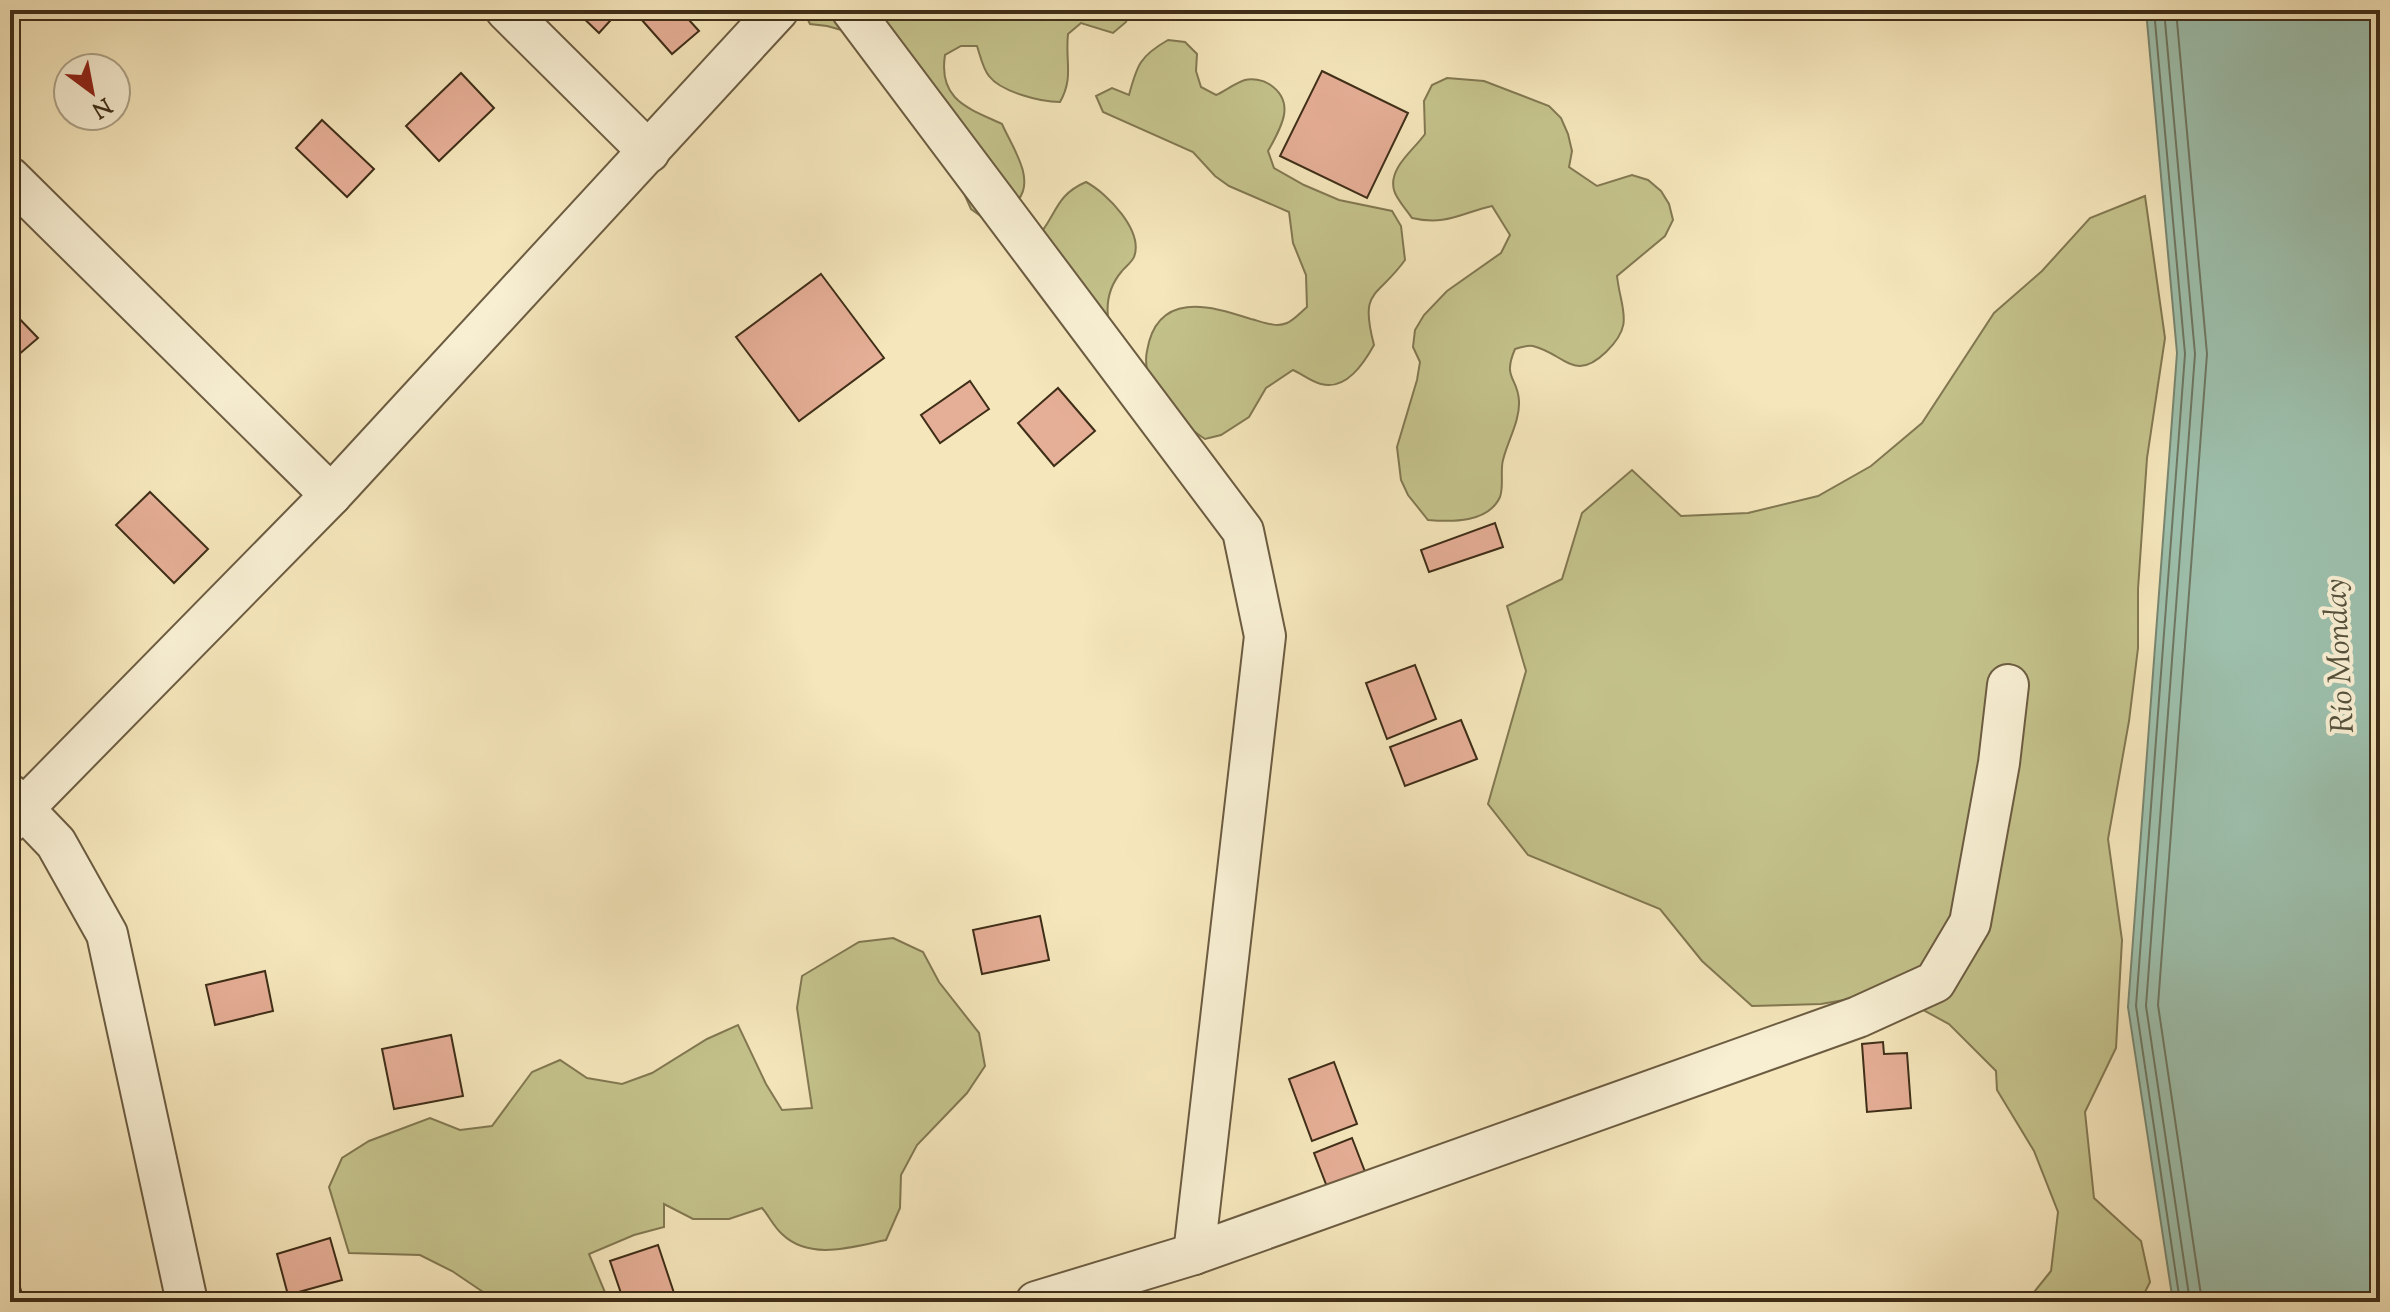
<svg xmlns="http://www.w3.org/2000/svg" width="2390" height="1312" viewBox="0 0 2390 1312" font-family="'Sorts Mill Goudy',serif">
<style>
.green{fill:#c4c28b;stroke:#827852;stroke-width:2}
.water{fill:#9dc0ad;stroke:#778671;stroke-width:2}
.lines{fill:none;stroke-linecap:round;stroke-linejoin:round}
.shore{stroke:#6e7762;stroke-width:2}
.building{fill:#e5ae96;stroke:#3f2e18;stroke-width:2}
.street-casing{stroke:#6c5c41;stroke-width:44}
.street{stroke:#f8efd3;stroke-width:40}
.labels{text-anchor:middle;stroke-width:8;stroke-linejoin:round;paint-order:stroke}
.water-label{font-size:32px;font-style:italic;fill:#56523d;stroke:#f8efd3}
</style>
<rect width="100%" height="100%" fill="#f5e6bb"/>
<filter id="stains"><feTurbulence type="fractalNoise" baseFrequency=".0025" numOctaves="4"/><feColorMatrix values="0 0 0 0 .2 0 0 0 0 .09 0 0 0 0 .02 0 0 0 .5 -.17"/></filter>
<radialGradient id="worn" r=".72"><stop offset=".6" stop-color="#630" stop-opacity="0"/><stop offset="1" stop-color="#630" stop-opacity=".3"/></radialGradient>
<g class="green">
<path d="M803 10H1131L1126 22 1113 33 1081 23 1068 34C1065 62 1074 77 1060 102 1041 102 1001 92 989 76 983 69 980 55 977 46H961L945 55C938 100 968 108 1002 124 1011 145 1036 179 1018 200 1011 209 994 214 985 219L971 209 950 162 845 31 827 26 810 24Z"/>
<path d="M1168 40 1185 42 1197 54 1196 71 1201 87 1216 95C1225 91 1235 83 1245 80 1252 78 1263 80 1269 84 1297 102 1281 128 1268 151L1274 168 1304 185 1339 200 1392 211 1401 226 1405 260C1377 299 1359 288 1374 345 1364 363 1346 391 1321 384 1312 382 1302 374 1293 370L1266 388 1249 417 1221 435 1205 439C1192 430 1176 420 1166 408 1153 394 1143 369 1147 351 1157 291 1209 305 1251 319 1263 322 1276 328 1287 323 1294 320 1301 312 1307 307L1306 275 1293 243 1289 212 1229 186 1215 176 1193 152 1103 112 1096 96 1112 88 1129 95C1137 65 1140 56 1168 40Z"/>
<path d="M1447 78 1484 81 1549 106 1561 118 1568 134 1572 151 1569 167 1597 186 1632 175 1648 180 1661 191 1669 204 1673 220 1665 236 1617 276C1621 311 1635 324 1606 352 1574 383 1565 354 1533 346 1528 345 1521 347 1515 349 1502 379 1518 377 1519 401 1520 421 1508 440 1503 460 1500 471 1504 486 1500 497 1488 523 1452 522 1428 520L1408 495 1401 480 1397 447 1417 380 1420 362 1413 347 1415 330 1424 315 1447 291 1501 253 1510 235 1492 206C1461 213 1446 226 1412 218 1407 210 1396 199 1394 190 1388 168 1414 150 1425 134L1424 101 1432 85Z"/>
<path d="M1086 182C1107 193 1144 231 1134 257 1132 262 1126 266 1122 271 1110 285 1106 299 1108 317L1091 323C1040 300 1030 303 1033 242 1057 218 1053 196 1086 182Z"/>
<polygon points="2145,196 2165,338 2147,458 2138,589 2138,648 2129,721 2108,839 2122,940 2116,1048 2085,1112 2094,1198 2141,1241 2150,1282 2140,1302 2026,1302 2051,1271 2058,1212 2034,1151 1997,1090 1996,1071 1949,1024 1890,992 1821,1004 1752,1006 1702,961 1660,909 1528,855 1488,804 1526,671 1507,606 1562,579 1582,513 1632,470 1681,516 1748,513 1818,496 1871,466 1922,423 1994,313 2042,271 2090,218"/>
<path d="M893 938 923 952 939 982 979 1033 985 1066 967 1093 917 1145 901 1175 900 1208 886 1240C852 1247 810 1261 782 1234 774 1227 769 1216 762 1208L729 1219H693L664 1204V1227L634 1235 589 1254 609 1302H498L452 1271 420 1255 349 1253 329 1187 342 1158 369 1141 430 1118 460 1130 492 1126 532 1072 560 1060 587 1078 622 1084 652 1073 707 1039 738 1025 766 1084 782 1110 812 1108 797 1008 802 976 859 942Z"/>
</g>
<polygon class="water" points="2146,10 2380,10 2380,1302 2173,1302 2128,1007 2177,353"/>
<g class="lines">
<g class="shore">
<polyline points="2154,10 2185,354 2136,1006 2180,1302"/>
<polyline points="2164,10 2195,354 2146,1006 2190,1302"/>
<polyline points="2176,10 2207,354 2158,1005 2202,1302"/>
</g>
</g>
<g class="building">
<polygon points="575,10 620,10 599,33"/>
<polygon points="652,10 680,10 699,31 672,54 641,19"/>
<polygon points="1322,71 1408,113 1367,198 1280,156"/>
<polygon points="461,73 494,108 439,161 406,126"/>
<polygon points="322,120 374,169 347,197 296,148"/>
<polygon points="821,274 884,358 799,421 736,337"/>
<polygon points="10,309 38,338 10,362"/>
<polygon points="970,381 989,409 940,443 921,415"/>
<polygon points="1058,388 1095,431 1054,466 1018,423"/>
<polygon points="150,492 208,549 174,583 116,525"/>
<polygon points="1495,523 1503,547 1429,572 1421,550"/>
<polygon points="1415,665 1436,719 1387,739 1366,683"/>
<polygon points="1461,720 1477,759 1405,786 1390,747"/>
<polygon points="1040,916 1049,960 982,974 973,930"/>
<polygon points="265,971 273,1011 215,1025 206,985"/>
<polygon points="451,1035 463,1096 394,1109 382,1049"/>
<polygon points="1883,1042 1884,1054 1907,1053 1911,1108 1867,1112 1862,1044"/>
<polygon points="1334,1062 1357,1124 1312,1141 1289,1079"/>
<polygon points="1352,1138 1367,1177 1329,1192 1314,1153"/>
<polygon points="330,1238 342,1280 288,1295 277,1254"/>
<polygon points="658,1245 677,1302 624,1302 610,1261"/>
<polygon points="10,1250 24,1302 10,1302"/>
</g>
<g class="lines">
<g class="street-casing">
<g id="street">
<polyline points="506,10 649,152"/>
<polyline points="852,10 1243,531 1265,636 1194,1254"/>
<polyline points="10,178 331,495"/>
<polyline points="10,795 56,843 107,934 187,1302"/>
<polyline points="10,822 331,495 778,10"/>
<polyline points="1036,1302 1194,1254 1858,1017 1935,982 1970,923 1999,763 2008,685"/>
</g>
</g>
<use href="#street" class="street"/>
</g>
<g class="labels">
<g class="water-label">
<text transform="translate(2338 656) rotate(-93)" y="11">Río Monday</text>
</g>
</g>
<rect width="2390" height="1312" fill="none" stroke="#f5e6bb" stroke-width="40"/>
<rect x="12" y="12" width="2366" height="1288" fill="none" stroke="#3f2e18" stroke-width="4"/>
<rect x="20" y="20" width="2350" height="1272" fill="none" stroke="#3f2e18" stroke-width="2"/>
<g transform="translate(92 92) rotate(148)"><circle r="38" fill="#f8efd3" stroke="#aea288" stroke-width="2"/>
<path d="M0-6L14 30L0 20L-14 30Z" fill="#8f2418"/>
<text y="-12" font-size="22" font-weight="bold" text-anchor="middle" fill="#3f2e18">N</text>
</g>
<rect width="100%" height="100%" filter="url(#stains)"/>
<rect width="100%" height="100%" fill="url(#worn)"/>
</svg>
